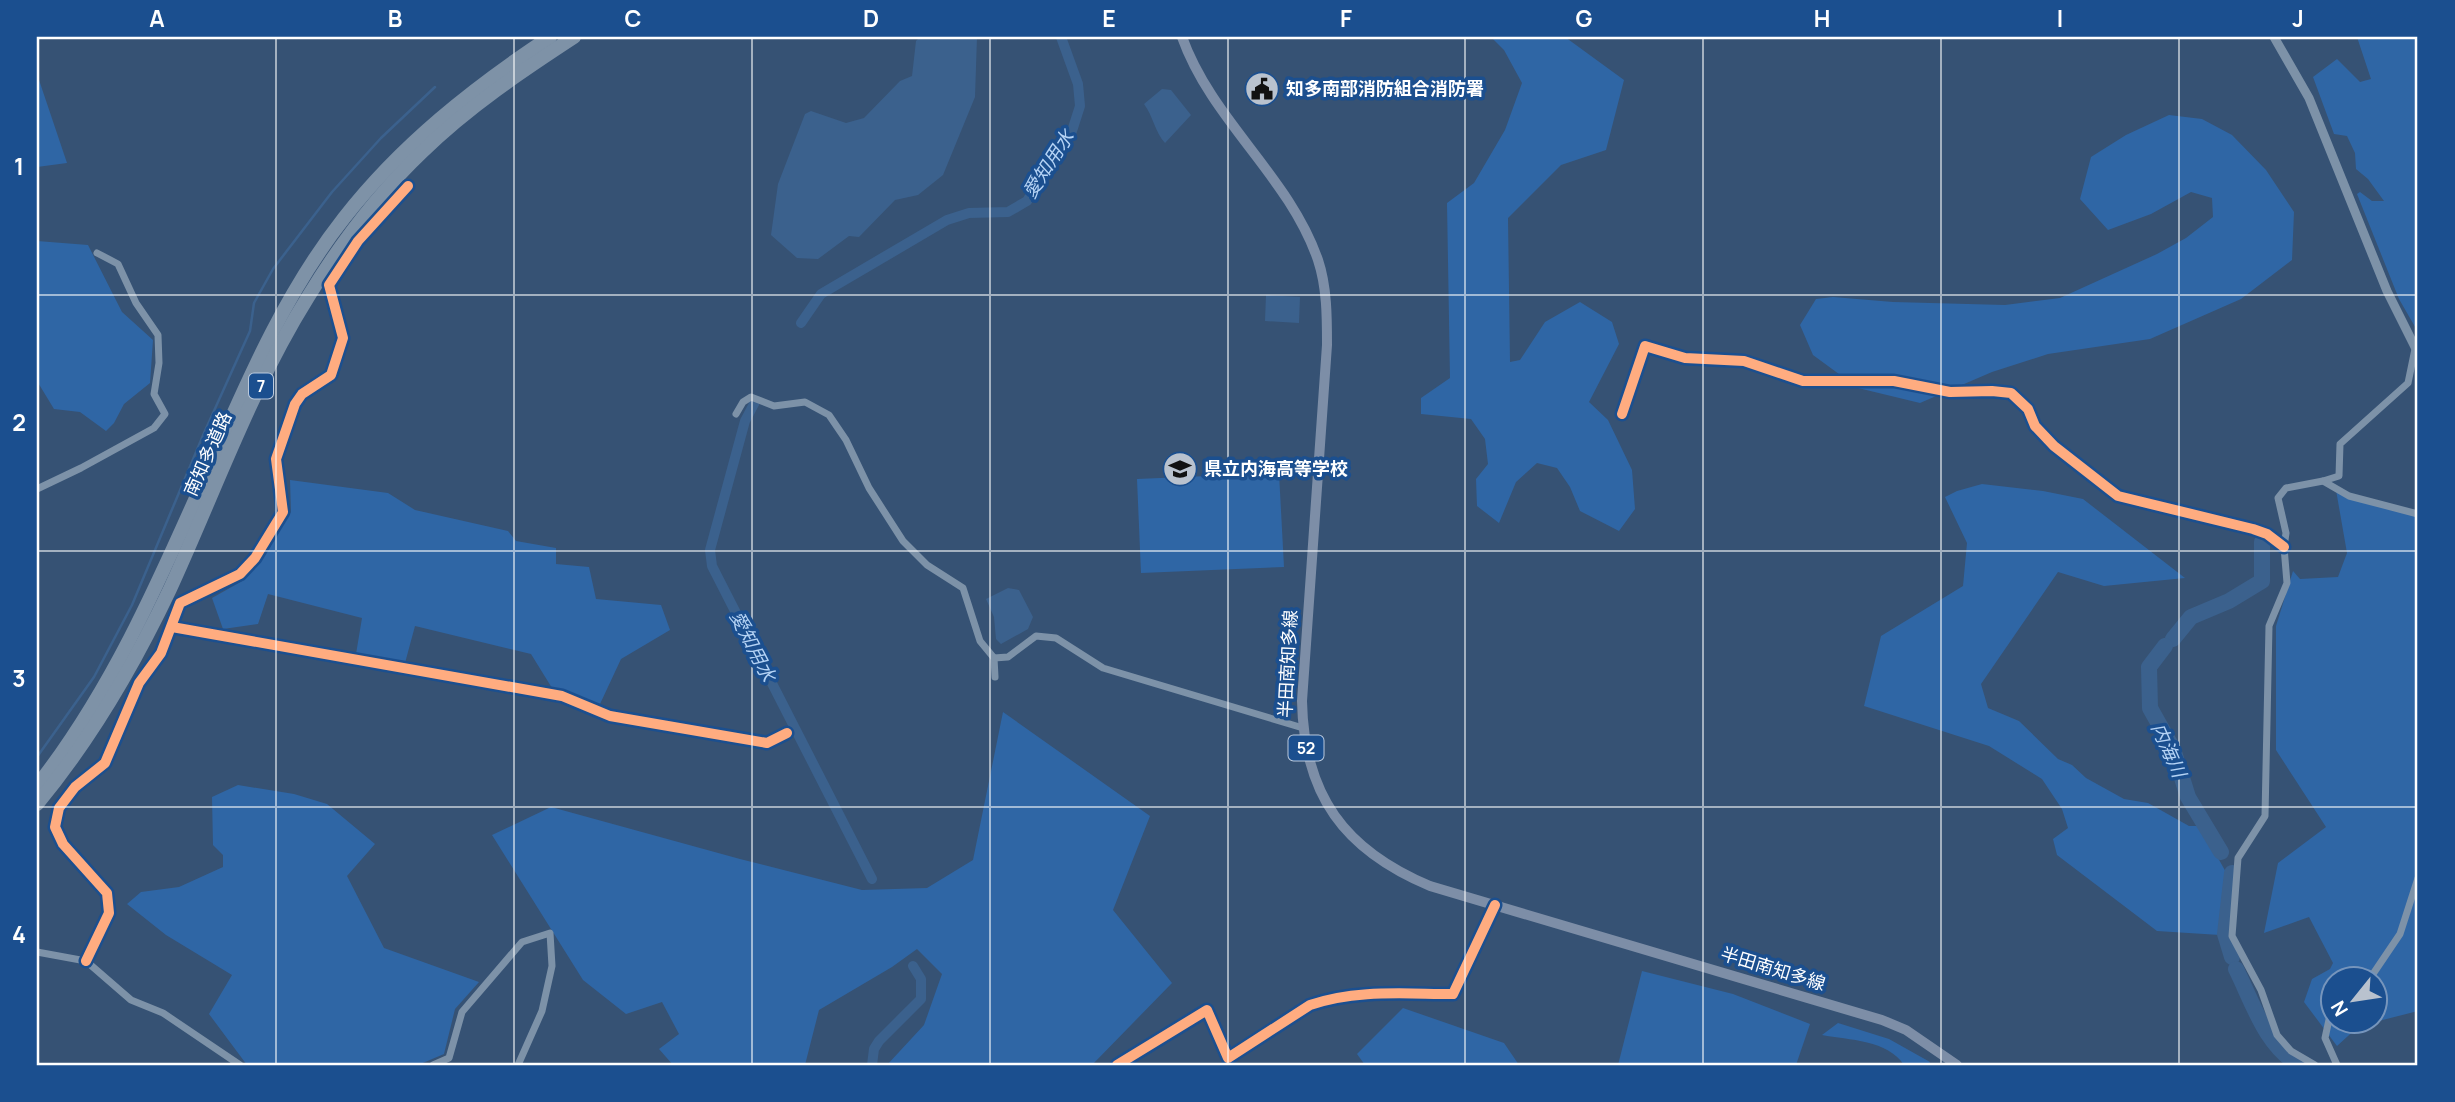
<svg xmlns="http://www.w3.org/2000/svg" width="2455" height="1102" viewBox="0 0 2455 1102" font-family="Manrope,'Noto Sans JP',sans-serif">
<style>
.green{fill:#2f66a5;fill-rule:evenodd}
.water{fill:#3b618d}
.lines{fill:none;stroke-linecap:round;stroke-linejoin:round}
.stream{stroke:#3b618d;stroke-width:2.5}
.canal{stroke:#3b618d;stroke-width:10}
.river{stroke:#3b618d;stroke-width:16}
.minor{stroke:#7d92a8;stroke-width:7}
.tertiary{stroke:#7d92a8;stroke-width:9}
.primary{stroke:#7d8ea7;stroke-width:10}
.motorway{stroke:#7e92a7;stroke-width:14}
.cycleway-casing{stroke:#1b4f8f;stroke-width:15}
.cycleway{stroke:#ffac80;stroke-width:10}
.grid{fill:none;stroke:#fff;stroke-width:2;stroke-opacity:0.55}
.labels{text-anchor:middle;stroke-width:7;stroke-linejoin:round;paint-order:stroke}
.shield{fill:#1b4f8f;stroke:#bbcadd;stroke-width:2}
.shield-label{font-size:16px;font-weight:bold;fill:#fff}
.poi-label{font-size:18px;font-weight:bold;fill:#fff;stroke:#1b4f8f;text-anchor:start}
.street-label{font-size:18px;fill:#fff;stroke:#1b4f8f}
.water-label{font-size:19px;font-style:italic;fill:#b5d3f5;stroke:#1b4f8f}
.neatline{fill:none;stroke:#fff;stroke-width:2.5}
.grid-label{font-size:23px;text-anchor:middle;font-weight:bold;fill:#fff}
</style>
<rect width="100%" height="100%" fill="#365274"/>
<g class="green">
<polygon points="1491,37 1565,37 1624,80 1606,150 1561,165 1508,218 1510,362 1520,360 1545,322 1580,302 1612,322 1619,344 1589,402 1608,420 1632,470 1635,509 1619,531 1580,511 1570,487 1557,468 1537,463 1516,482 1499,523 1477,506 1476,479 1488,464 1485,439 1471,419 1421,414 1421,398 1450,378 1447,203 1474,183 1505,130 1522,83 1504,50"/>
<polygon points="2357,37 2418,37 2418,332 2399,299 2357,194 2360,192 2372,201 2384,201 2368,179 2356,169 2355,153 2347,136 2334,134 2313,77 2337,59 2360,82 2371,79"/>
<polygon points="37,74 67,163 37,167"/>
<polygon points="2169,115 2202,119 2232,135 2266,170 2294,212 2292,260 2241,299 2150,339 2048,354 1992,372 1920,403 1858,388 1813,355 1800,325 1816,299 1833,297 1893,302 2005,305 2060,298 2157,254 2186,238 2213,217 2212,198 2191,192 2151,214 2108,230 2080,199 2091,157 2126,135"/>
<polygon points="37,241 88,245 122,312 153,340 150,383 124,404 114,423 106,431 80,412 54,409 37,381"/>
<polygon points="1279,473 1284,567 1141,573 1137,479"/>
<polygon points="290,480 388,493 415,510 508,531 516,541 556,548 556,564 589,567 596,599 661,605 670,630 621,659 600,704 552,688 531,654 415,626 405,663 356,654 362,618 268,594 258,624 223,629 212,598 244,580 260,562 291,512"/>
<polygon points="1982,484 2043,491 2083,499 2185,578 2104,586 2058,572 1981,684 1988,708 2019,721 2058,759 2072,765 2086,778 2124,799 2148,803 2189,826 2200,826 2227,874 2220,935 2157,931 2057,855 2053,839 2068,828 2062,809 2042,779 1989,746 1864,706 1881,636 1963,586 1967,543 1945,497 1957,491"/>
<path d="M2336 490 2418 517V1011L2359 1026 2337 1046 2304 1002 2312 979 2330 969 2333 963 2309 917 2264 933 2278 863 2326 827 2276 750V626L2293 571 2300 579 2338 577 2347 553ZM2332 979H2374V1021H2332Z"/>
<polygon points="1003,712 1150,816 1113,910 1172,983 1092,1065 887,1065 924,1025 942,974 917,949 892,967 819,1010 805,1065 673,1065 659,1049 679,1034 662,1002 626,1014 583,980 492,835 551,807 740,859 862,890 927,888 973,860"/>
<polygon points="238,785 294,794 327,804 375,844 347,876 384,948 479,982 455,1009 444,1054 418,1065 247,1065 209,1014 232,975 166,935 127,904 141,892 179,887 223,867 223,855 213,845 212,797"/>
<polygon points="1642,971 1733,994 1810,1024 1796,1065 1618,1065"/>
<polygon points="1403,1008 1504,1043 1519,1065 1365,1065 1357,1054"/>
<path d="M1838 1023 1889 1039 1930 1062 1929 1065H1904C1888 1040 1849 1040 1822 1035Z"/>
</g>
<g class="water">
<polygon points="920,37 977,37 975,97 943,175 918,195 895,200 859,237 849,236 818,259 797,258 771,235 778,184 805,114 811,111 846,123 864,118 900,81 912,76 916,41"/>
<path d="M1162 89 1171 90 1191 115 1165 143C1155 132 1153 116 1144 104Z"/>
<polygon points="1266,295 1300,297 1299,323 1265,321"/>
<polygon points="1008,588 1019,590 1033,617 1028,629 1001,644 996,639 994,617 986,599"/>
</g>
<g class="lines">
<polyline class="stream" points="37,757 94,677 132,605 204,433 250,331 254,303 273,269 332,192 381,138 435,87"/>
<g class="canal">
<polyline points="801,323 821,294 947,220 969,213 1008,212 1027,201 1072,131 1080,106 1078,84 1061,37"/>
<polyline points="755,402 745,421 710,550 712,566 872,879"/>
<polyline points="872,1065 874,1049 879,1041 921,999 921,979 913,966"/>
</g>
<g class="river">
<polyline points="2173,639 2191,617 2229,601 2262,581 2262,542"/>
<polyline points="2165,646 2149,667 2150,708 2173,749 2188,797 2221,852"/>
<polyline points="2232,873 2225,934 2232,957"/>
<path d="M2236 969C2253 1003 2265 1045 2299 1065"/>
</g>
<g class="minor">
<polyline points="736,414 743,402 751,397 774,406 805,402 829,415 846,440 869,488 903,541 927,565 963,588 980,641 994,658 995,677"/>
<polyline points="1622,414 1645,346 1685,358 1744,361 1803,381 1894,381 1950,392 1992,391 2011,393 2028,409 2035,426 2054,446 2118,496 2253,529 2267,534 2284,547"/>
<polyline points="2323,481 2339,476 2340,444 2408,383 2415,349"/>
<polyline points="37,489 81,468 154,428 165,414 154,394 159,363 158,335 136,303 118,264 97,253"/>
<polyline points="172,627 562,696 610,716 767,743 787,733"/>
<polyline points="994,658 1008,657 1036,636 1056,638 1103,668 1303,728"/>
<polyline points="37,952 86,961 131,1000 163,1013 240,1065"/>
<polyline points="86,961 109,913 107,893 63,844 55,827 59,808 75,787 105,763 139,683 161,653 180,603 240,574 255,558 283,512 276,459 295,404 302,394 331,375 343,338 329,285 358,241 408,186"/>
<polyline points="2365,979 2373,974 2400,934 2418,878"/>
<polyline points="2332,1006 2325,1038 2337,1065"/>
<polyline points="433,1065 449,1058 462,1012 522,942 550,933 552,966 542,1011 518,1065"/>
<path d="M1117 1065 1207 1010 1228 1058 1310 1005C1356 989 1405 994 1453 994L1495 905"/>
<polyline points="2315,1065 2291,1051 2277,1035 2261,990 2232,936 2238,858 2265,816 2269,626 2287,583 2284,547 2286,533 2278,498 2286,488 2323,481 2349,496 2418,514"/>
</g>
<polyline class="tertiary" points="2274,37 2309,98 2387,291 2418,353"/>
<path class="primary" d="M1182 37C1212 121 1289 176 1318 260 1327 287 1327 317 1327 345L1302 701C1304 795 1344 850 1430 886L1882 1020 1906 1030 1957 1065"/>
<g class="motorway">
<path d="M37 786C115 687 164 570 215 455 251 373 288 289 344 218 401 145 473 88 550 37"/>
<path d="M37 804C91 739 134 665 170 589 215 491 251 388 308 297 340 244 378 194 422 152 468 107 522 71 574 37"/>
</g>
<g class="cycleway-casing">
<g id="cycleway">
<polyline points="1622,414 1645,346 1685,358 1744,361 1803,381 1894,381 1950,392 1992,391 2011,393 2028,409 2035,426 2054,446 2118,496 2253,529 2267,534 2284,547"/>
<polyline points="172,627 562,696 610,716 767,743 787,733"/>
<polyline points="86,961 109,913 107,893 63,844 55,827 59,808 75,787 105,763 139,683 161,653 180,603 240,574 255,558 283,512 276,459 295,404 302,394 331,375 343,338 329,285 358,241 408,186"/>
<path d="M1117 1065 1207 1010 1228 1058 1310 1005C1356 989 1405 994 1453 994L1495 905"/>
</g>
</g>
<use href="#cycleway" class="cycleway"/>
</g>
<path class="grid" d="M276 37V1065M514 37V1065M752 37V1065M990 37V1065M1228 37V1065M1465 37V1065M1703 37V1065M1941 37V1065M2179 37V1065M37 295H2418M37 551H2418M37 807H2418"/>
<defs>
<g id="civic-disc" transform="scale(1.75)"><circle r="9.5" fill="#b9c2ce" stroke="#1b4f8f"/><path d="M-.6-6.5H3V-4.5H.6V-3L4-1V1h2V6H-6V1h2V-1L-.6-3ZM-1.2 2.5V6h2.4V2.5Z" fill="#111"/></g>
<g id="school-disc" transform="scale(1.75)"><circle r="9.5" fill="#b9c2ce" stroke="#1b4f8f"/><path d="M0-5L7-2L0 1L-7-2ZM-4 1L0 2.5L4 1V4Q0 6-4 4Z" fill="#111"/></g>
</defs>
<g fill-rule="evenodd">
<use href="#civic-disc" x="1262" y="89"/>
<use href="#school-disc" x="1180" y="469"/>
</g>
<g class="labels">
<g class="shield">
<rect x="249" y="373.5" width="24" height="25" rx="5"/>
<rect x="1288.5" y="735.5" width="35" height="25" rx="5"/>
</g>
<g class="shield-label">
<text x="261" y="392">7</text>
<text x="1306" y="754">52</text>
</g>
<g class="poi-label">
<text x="1286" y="95">知多南部消防組合消防署</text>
<text x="1204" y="475">県立内海高等学校</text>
</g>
<g class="street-label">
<text transform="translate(208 454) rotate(-66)" y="6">南知多道路</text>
<text transform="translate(1288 664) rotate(-87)" y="6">半田南知多線</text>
<text transform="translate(1773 969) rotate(17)" y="6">半田南知多線</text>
</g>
<g class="water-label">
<text transform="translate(1048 164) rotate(-57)" y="7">愛知用水</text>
<text transform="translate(753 646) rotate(63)" y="7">愛知用水</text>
<text transform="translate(2169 750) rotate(66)" y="7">内海川</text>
</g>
</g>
<rect width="2455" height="1102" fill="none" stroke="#1b4f8f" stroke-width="77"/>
<g transform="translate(2354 1000) rotate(240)"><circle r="33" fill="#1b4f8f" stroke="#7695bc" stroke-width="2"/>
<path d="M0-5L12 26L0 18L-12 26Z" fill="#b9c2ce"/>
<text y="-10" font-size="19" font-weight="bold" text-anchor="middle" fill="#ffffff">N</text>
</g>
<rect x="38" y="38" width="2378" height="1026" class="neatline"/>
<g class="grid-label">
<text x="157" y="27">A</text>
<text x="395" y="27">B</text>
<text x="633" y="27">C</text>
<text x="871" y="27">D</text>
<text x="1109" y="27">E</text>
<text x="1346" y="27">F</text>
<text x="1584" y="27">G</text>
<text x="1822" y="27">H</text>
<text x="2060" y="27">I</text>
<text x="2298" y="27">J</text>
<text x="19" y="175">1</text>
<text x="19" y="431">2</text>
<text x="19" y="687">3</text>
<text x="19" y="943">4</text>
</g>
</svg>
